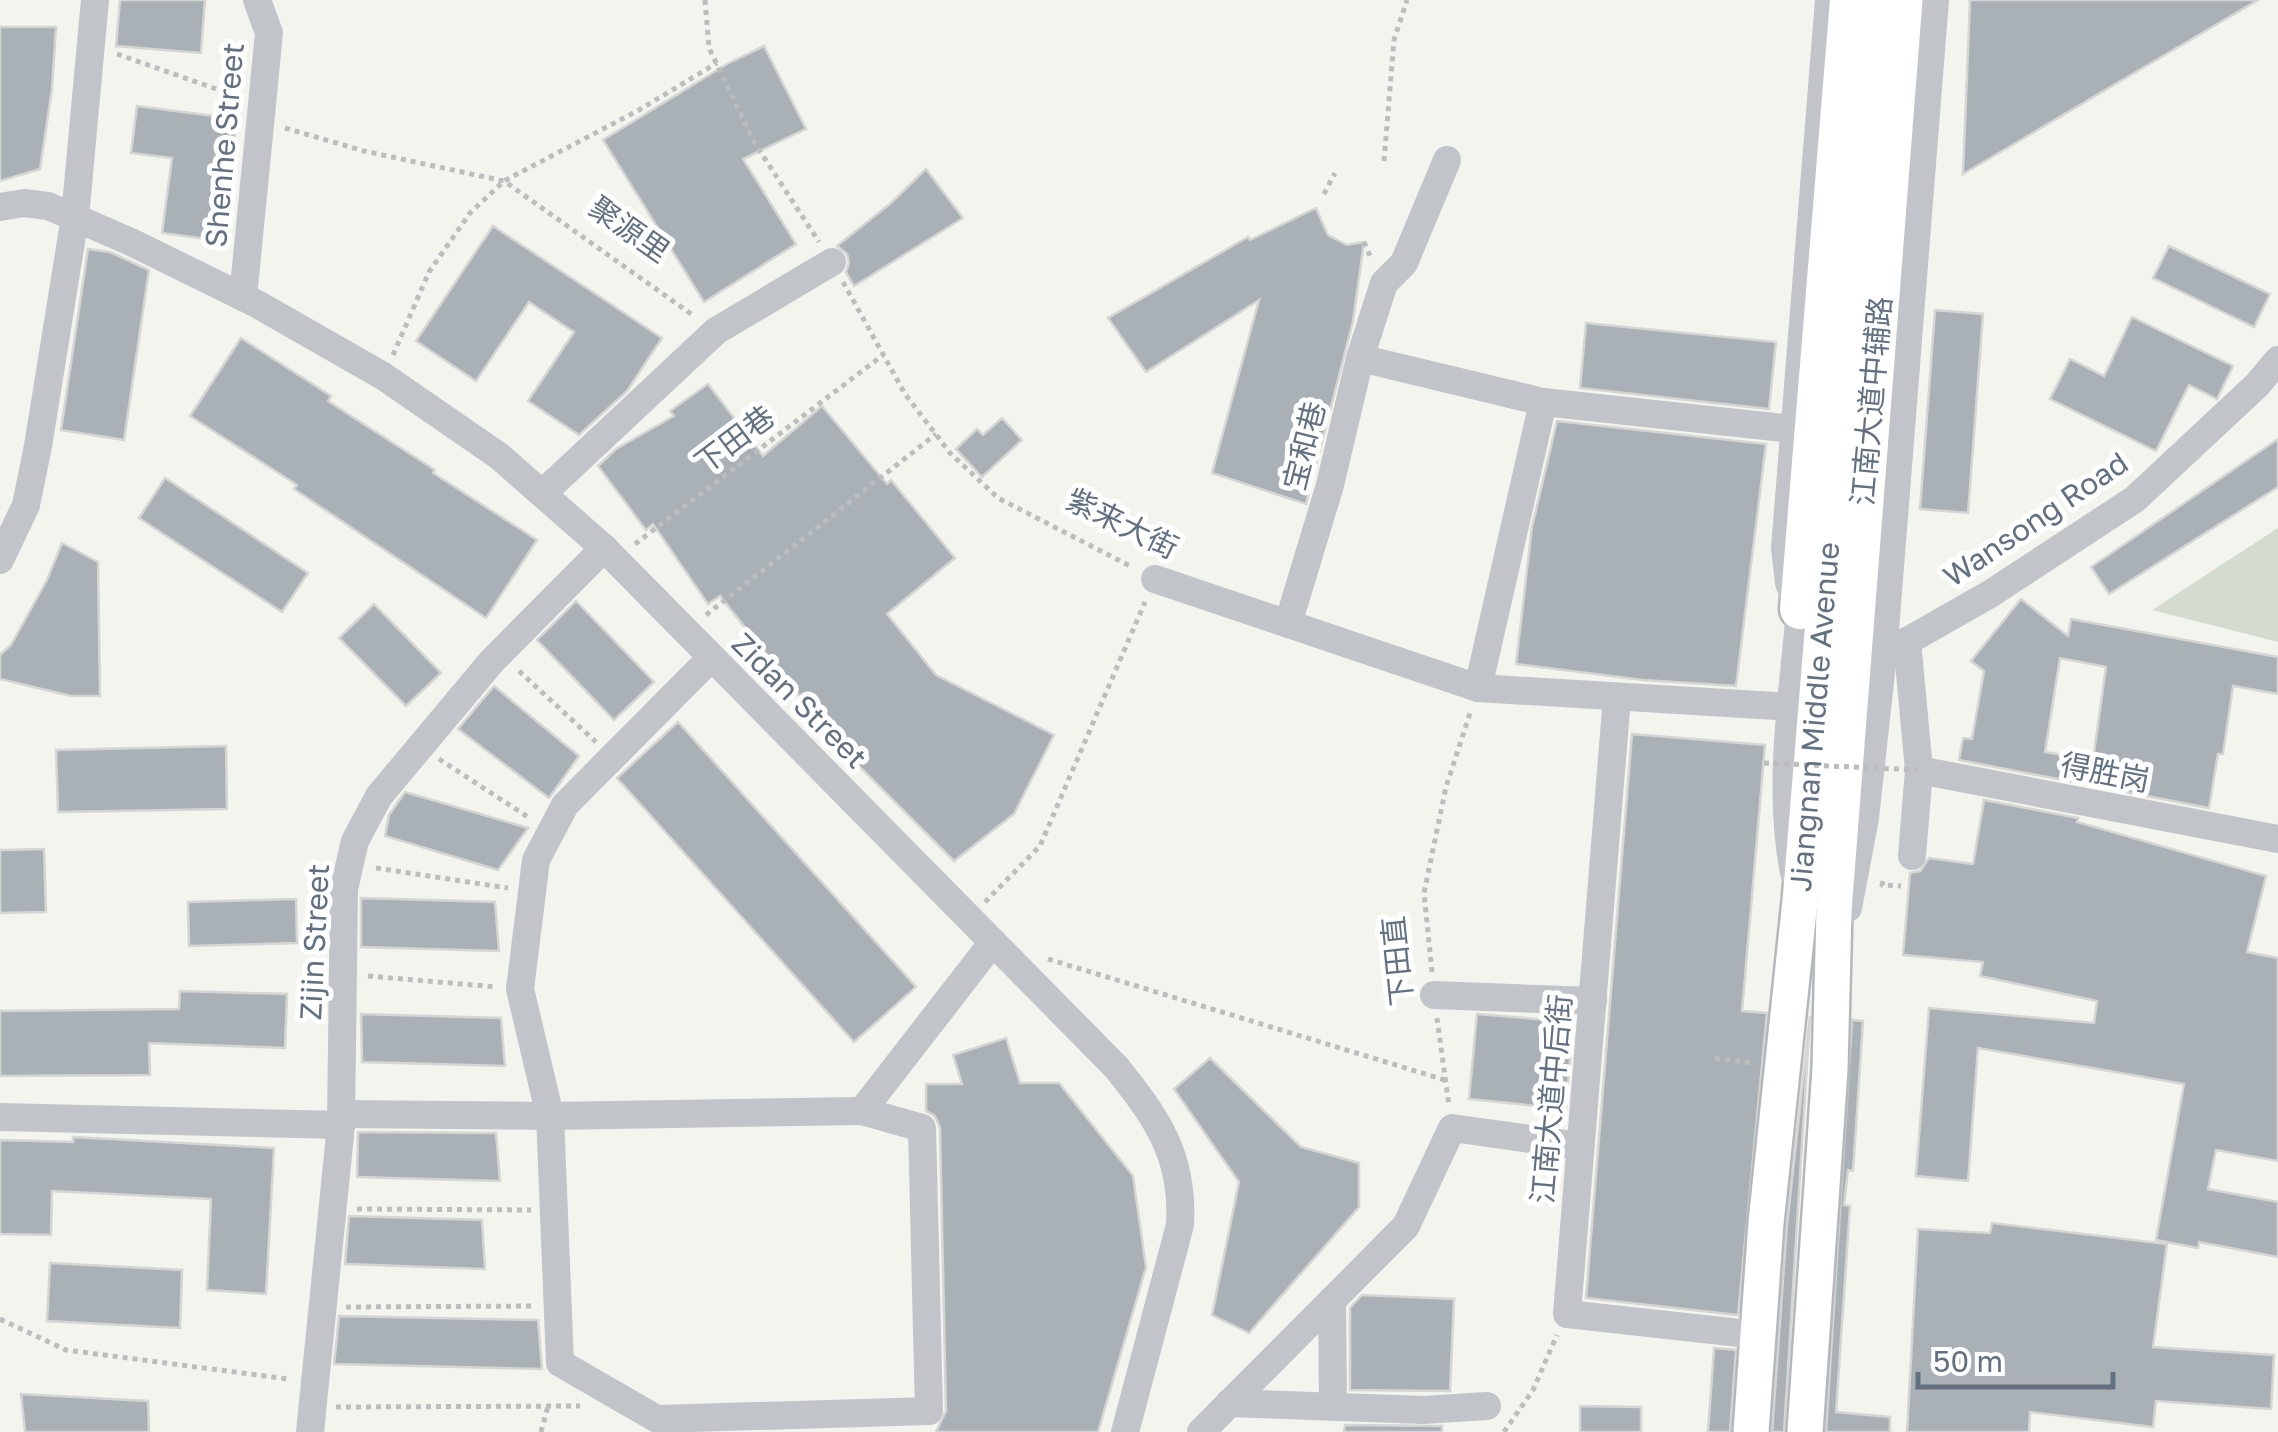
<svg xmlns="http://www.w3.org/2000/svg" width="2278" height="1432" viewBox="0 0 2278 1432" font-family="'Golos Text','Noto Sans SC',sans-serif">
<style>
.green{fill:#d4dbd1}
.building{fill:#a9b0b6;stroke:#d5d5d3;stroke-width:2.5;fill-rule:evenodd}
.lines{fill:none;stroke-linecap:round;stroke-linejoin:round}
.major-casing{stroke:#b4b8bc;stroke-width:40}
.highway-casing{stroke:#b4b7ba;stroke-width:45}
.path{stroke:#bbbdbf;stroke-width:5;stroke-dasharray:5 5;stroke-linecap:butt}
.minor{stroke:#c1c4c8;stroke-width:28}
.major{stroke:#fff;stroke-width:35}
.highway{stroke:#fff;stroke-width:40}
.path-bridge{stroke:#bbbdbf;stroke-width:5;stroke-dasharray:5 5;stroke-linecap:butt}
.labels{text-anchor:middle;stroke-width:10;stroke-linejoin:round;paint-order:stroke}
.street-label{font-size:30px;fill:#627181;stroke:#fff}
</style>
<rect width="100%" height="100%" fill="#f4f4ef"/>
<polygon class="green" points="2278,528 2278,642 2152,610"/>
<g class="building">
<polygon points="120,0 205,0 201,53 116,46"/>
<polygon points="1970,0 2258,0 1963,174"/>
<polygon points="0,27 56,27 52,89 40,169 0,181"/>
<polygon points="764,46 806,129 743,159 796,244 704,302 603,140 727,64"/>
<polygon points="137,106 237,119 221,241 162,233 172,158 131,153"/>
<polygon points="926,169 963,218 854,286 846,272 849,263 847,254 837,246 891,203"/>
<polygon points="1316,208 1328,235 1347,245 1364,242 1353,321 1306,504 1212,473 1259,300 1146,372 1108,318 1248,237 1250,240"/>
<polygon points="493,226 662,338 627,391 579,435 528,401 574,332 529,302 476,381 416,341"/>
<polygon points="2169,246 2270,294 2254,327 2153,278"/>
<polygon points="88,249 110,252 149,270 124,440 61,430"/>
<polygon points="1935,310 1983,314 1968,513 1920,509"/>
<polygon points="2132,317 2233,366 2217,399 2189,385 2156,451 2050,399 2070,359 2104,376"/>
<polygon points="1586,323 1776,342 1769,409 1580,388"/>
<polygon points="241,338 331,396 328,401 435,470 433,473 537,540 486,618 294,489 297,485 190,416"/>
<polygon points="708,384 763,456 822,406 887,484 891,480 955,558 887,614 936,675 1054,735 1014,814 954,861 840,747 720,596 708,604 653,524 646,530 598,466 616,449 674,416 670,411"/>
<polygon points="1002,418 1022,440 982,477 956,449 977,429 983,435"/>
<polygon points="1557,421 1766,444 1736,686 1643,680 1516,664 1532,527"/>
<polygon points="2278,439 2278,487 2109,594 2091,567"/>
<polygon points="165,478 308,573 282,612 139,518"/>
<polygon points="62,543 98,562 100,696 71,696 0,679 0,655 11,645 47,580"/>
<path d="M2021 599 2068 636 2071 619 2278 657V694L2233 686 2223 754H2218L2209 808 1959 760 1963 738 1972 739 1984 671 1971 661ZM2060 658 2106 667 2093 760 2045 752Z"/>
<polygon points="576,601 654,682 614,720 537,640"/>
<polygon points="374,604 441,673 406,706 339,638"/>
<polygon points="494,686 579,756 549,798 458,729"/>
<polygon points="678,722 916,987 854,1042 617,778"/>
<polygon points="1632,734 1765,745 1742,1011 1767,1013 1738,1315 1586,1298"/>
<polygon points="226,746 227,809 58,812 56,750"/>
<polygon points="405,792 528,828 498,870 385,836 389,815"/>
<polygon points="1984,800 2078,818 2077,822 2266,876 2247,952 2278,958 2278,1161 2216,1150 2208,1189 2278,1202 2278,1257 2199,1242 2198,1248 2156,1240 2184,1084 1978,1048 1968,1181 1916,1176 1929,1008 2094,1023 2097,1001 1980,976 1983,962 1903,955 1910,873 1920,871 1929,858 1973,864"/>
<polygon points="44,849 46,912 0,913 0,850"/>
<polygon points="361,898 495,902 499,951 361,947"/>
<polygon points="296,899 297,943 189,946 188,902"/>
<polygon points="180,991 287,994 285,1048 149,1043 150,1075 0,1076 0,1011 179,1009"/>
<polygon points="361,1014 501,1018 505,1066 362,1062"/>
<polygon points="1477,1014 1573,1022 1566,1109 1469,1099"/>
<polygon points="1810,1016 1784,1432 1772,1432 1787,1225"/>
<polygon points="1852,1020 1863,1021 1853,1171 1848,1170 1844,1205 1850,1206 1836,1412 1890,1417 1890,1432 1826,1432"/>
<polygon points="1006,1038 1020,1083 1059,1083 1133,1176 1146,1267 1098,1432 936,1432 946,1411 940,1128 935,1116 926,1111 926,1084 962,1084 953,1055"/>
<polygon points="1210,1058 1301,1147 1359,1163 1359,1207 1249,1333 1212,1315 1239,1182 1174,1089"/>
<polygon points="358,1132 496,1133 500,1181 357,1177"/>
<polygon points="73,1137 274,1148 266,1294 207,1290 211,1199 52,1191 51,1235 0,1234 0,1140 73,1142"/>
<polygon points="349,1216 482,1220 485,1269 345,1264"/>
<polygon points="1992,1223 2167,1244 2153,1347 2274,1355 2271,1409 2156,1401 2153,1427 2030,1412 2029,1432 1907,1432 1918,1229 1990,1233"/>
<polygon points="50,1263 182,1270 180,1328 47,1321"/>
<polygon points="1362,1295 1454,1299 1450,1391 1350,1390 1350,1308"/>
<polygon points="339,1316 538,1320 542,1369 334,1364"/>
<polygon points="1714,1348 1736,1350 1730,1432 1708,1432"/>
<polygon points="21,1394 148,1401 149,1432 25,1432"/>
<polygon points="1580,1406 1641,1407 1641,1432 1580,1432"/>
<polygon points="1345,1425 1442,1426 1442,1432 1344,1432"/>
</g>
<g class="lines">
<g class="major-casing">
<g id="major">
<path id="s1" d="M1751 1432 1766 1223 1800 901 1874 0"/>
<polyline points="1805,1432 1830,1069 1834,911 1905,0"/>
</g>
</g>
<g class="highway-casing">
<polyline id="highway" points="1800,609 1850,0"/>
</g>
<g class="path">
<polyline points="705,0 709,48 754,142 819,242"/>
<polyline points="117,54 239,97"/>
<polyline points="285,128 364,151 504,181 694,316"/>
<polyline points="1384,161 1394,40 1407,0"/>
<polyline points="1324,194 1335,173"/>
<polyline points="1364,242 1371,258"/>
<polyline points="843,282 905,394 950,453 998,498 1132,567"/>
<polyline points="393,355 429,272 470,213 504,181 639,110 717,63"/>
<polyline points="635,544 883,355"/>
<polyline points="706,615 936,434"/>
<polyline points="519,671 596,742"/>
<polyline points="439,759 531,819"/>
<polyline points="376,868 508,888"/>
<polyline points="1883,881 1882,885 1901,886"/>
<polyline points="985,902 1040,846 1145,602"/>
<polyline points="1048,959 1445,1080"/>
<polyline points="1432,972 1424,893 1446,787 1471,710"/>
<polyline points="368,976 497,987"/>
<polyline points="1437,1018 1449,1106"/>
<polyline points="1715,1058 1752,1063"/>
<polyline points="357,1209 531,1210"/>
<polyline points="346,1307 535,1306"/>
<polyline points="0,1319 66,1350 288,1379"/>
<polyline points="336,1407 580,1406"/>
<polyline points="541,1432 548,1406"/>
<polyline points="1504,1432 1533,1390 1557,1335"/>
</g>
<g class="minor">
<path d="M0 207 24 203 48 206 131 242 257 304 383 376 499 456 604 548 1116 1067C1158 1119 1184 1157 1180 1225L1125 1432"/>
<polyline points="243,297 269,33 257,0"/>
<polyline points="1360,358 1543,402 1793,429"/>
<polyline points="543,493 716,331 832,262"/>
<polyline points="0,560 26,505 38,446 75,217 95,0"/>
<polyline points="1155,579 1478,688 1792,707"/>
<polyline points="1288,624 1330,485 1360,358 1384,283 1404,263 1447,160"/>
<polyline points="1907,641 1919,770 1912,856"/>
<polyline points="1869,654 1883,655 1990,594 2135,499 2257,385 2278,360"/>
<polyline points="1478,688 1543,402"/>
<polyline points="1617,697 1567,1314 1758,1335"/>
<polyline points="1919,770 2278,839"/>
<path d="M1794 873C1777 785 1793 697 1800 609L1789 583 1785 548 1829 0"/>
<polyline points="1848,908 1865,818 1883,655 1935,0"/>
<polyline points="1434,995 1593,1001"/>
<polyline points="862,1111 993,942"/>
<polyline points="341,1114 550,1116 862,1111 922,1128 929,1411 657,1419 560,1363 550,1116 520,989 536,860 565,805 711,658"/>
<polyline points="0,1117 341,1125"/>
<polyline points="1332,1300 1333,1407"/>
<polyline points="1229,1403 1423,1410 1487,1406"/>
<polyline points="310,1432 341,1125 344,889 355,841 379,796 492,661 604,548"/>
<polyline points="1201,1432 1406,1226 1452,1128 1580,1146"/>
</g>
<use href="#major" class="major"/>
<use href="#highway" class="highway"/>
<polyline class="path-bridge" points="1764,763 1919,770"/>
</g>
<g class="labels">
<g class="street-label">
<text transform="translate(225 145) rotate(-85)" y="10">Shenhe Street</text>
<text transform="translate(629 230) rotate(35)" y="10">聚源里</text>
<text transform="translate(1872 401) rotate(-85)" y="10">江南大道中辅路</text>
<text transform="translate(735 440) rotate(-37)" y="10">下田巷</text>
<text transform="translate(1305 446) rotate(-76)" y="10">宝和巷</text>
<text transform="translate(2036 520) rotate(-34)" y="10">Wansong Road</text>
<text transform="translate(1122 524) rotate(26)" y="10">紫来大街</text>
<text transform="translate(799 701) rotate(45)" y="10">Zidan Street</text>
<text dy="10" stroke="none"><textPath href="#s1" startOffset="718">Jiangnan Middle Avenue</textPath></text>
<text transform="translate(2105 773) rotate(11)" y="10">得胜岗</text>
<text transform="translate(315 942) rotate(-87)" y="10">Zijin Street</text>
<text transform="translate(1398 961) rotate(-96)" y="10">下田直</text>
<text transform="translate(1552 1099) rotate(-85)" y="10">江南大道中后街</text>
</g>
</g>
<path d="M1918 1372v15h195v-15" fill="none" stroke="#627181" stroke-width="5"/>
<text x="1933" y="1372" font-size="30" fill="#627181" stroke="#ffffff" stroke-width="8" paint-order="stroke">50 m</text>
</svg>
